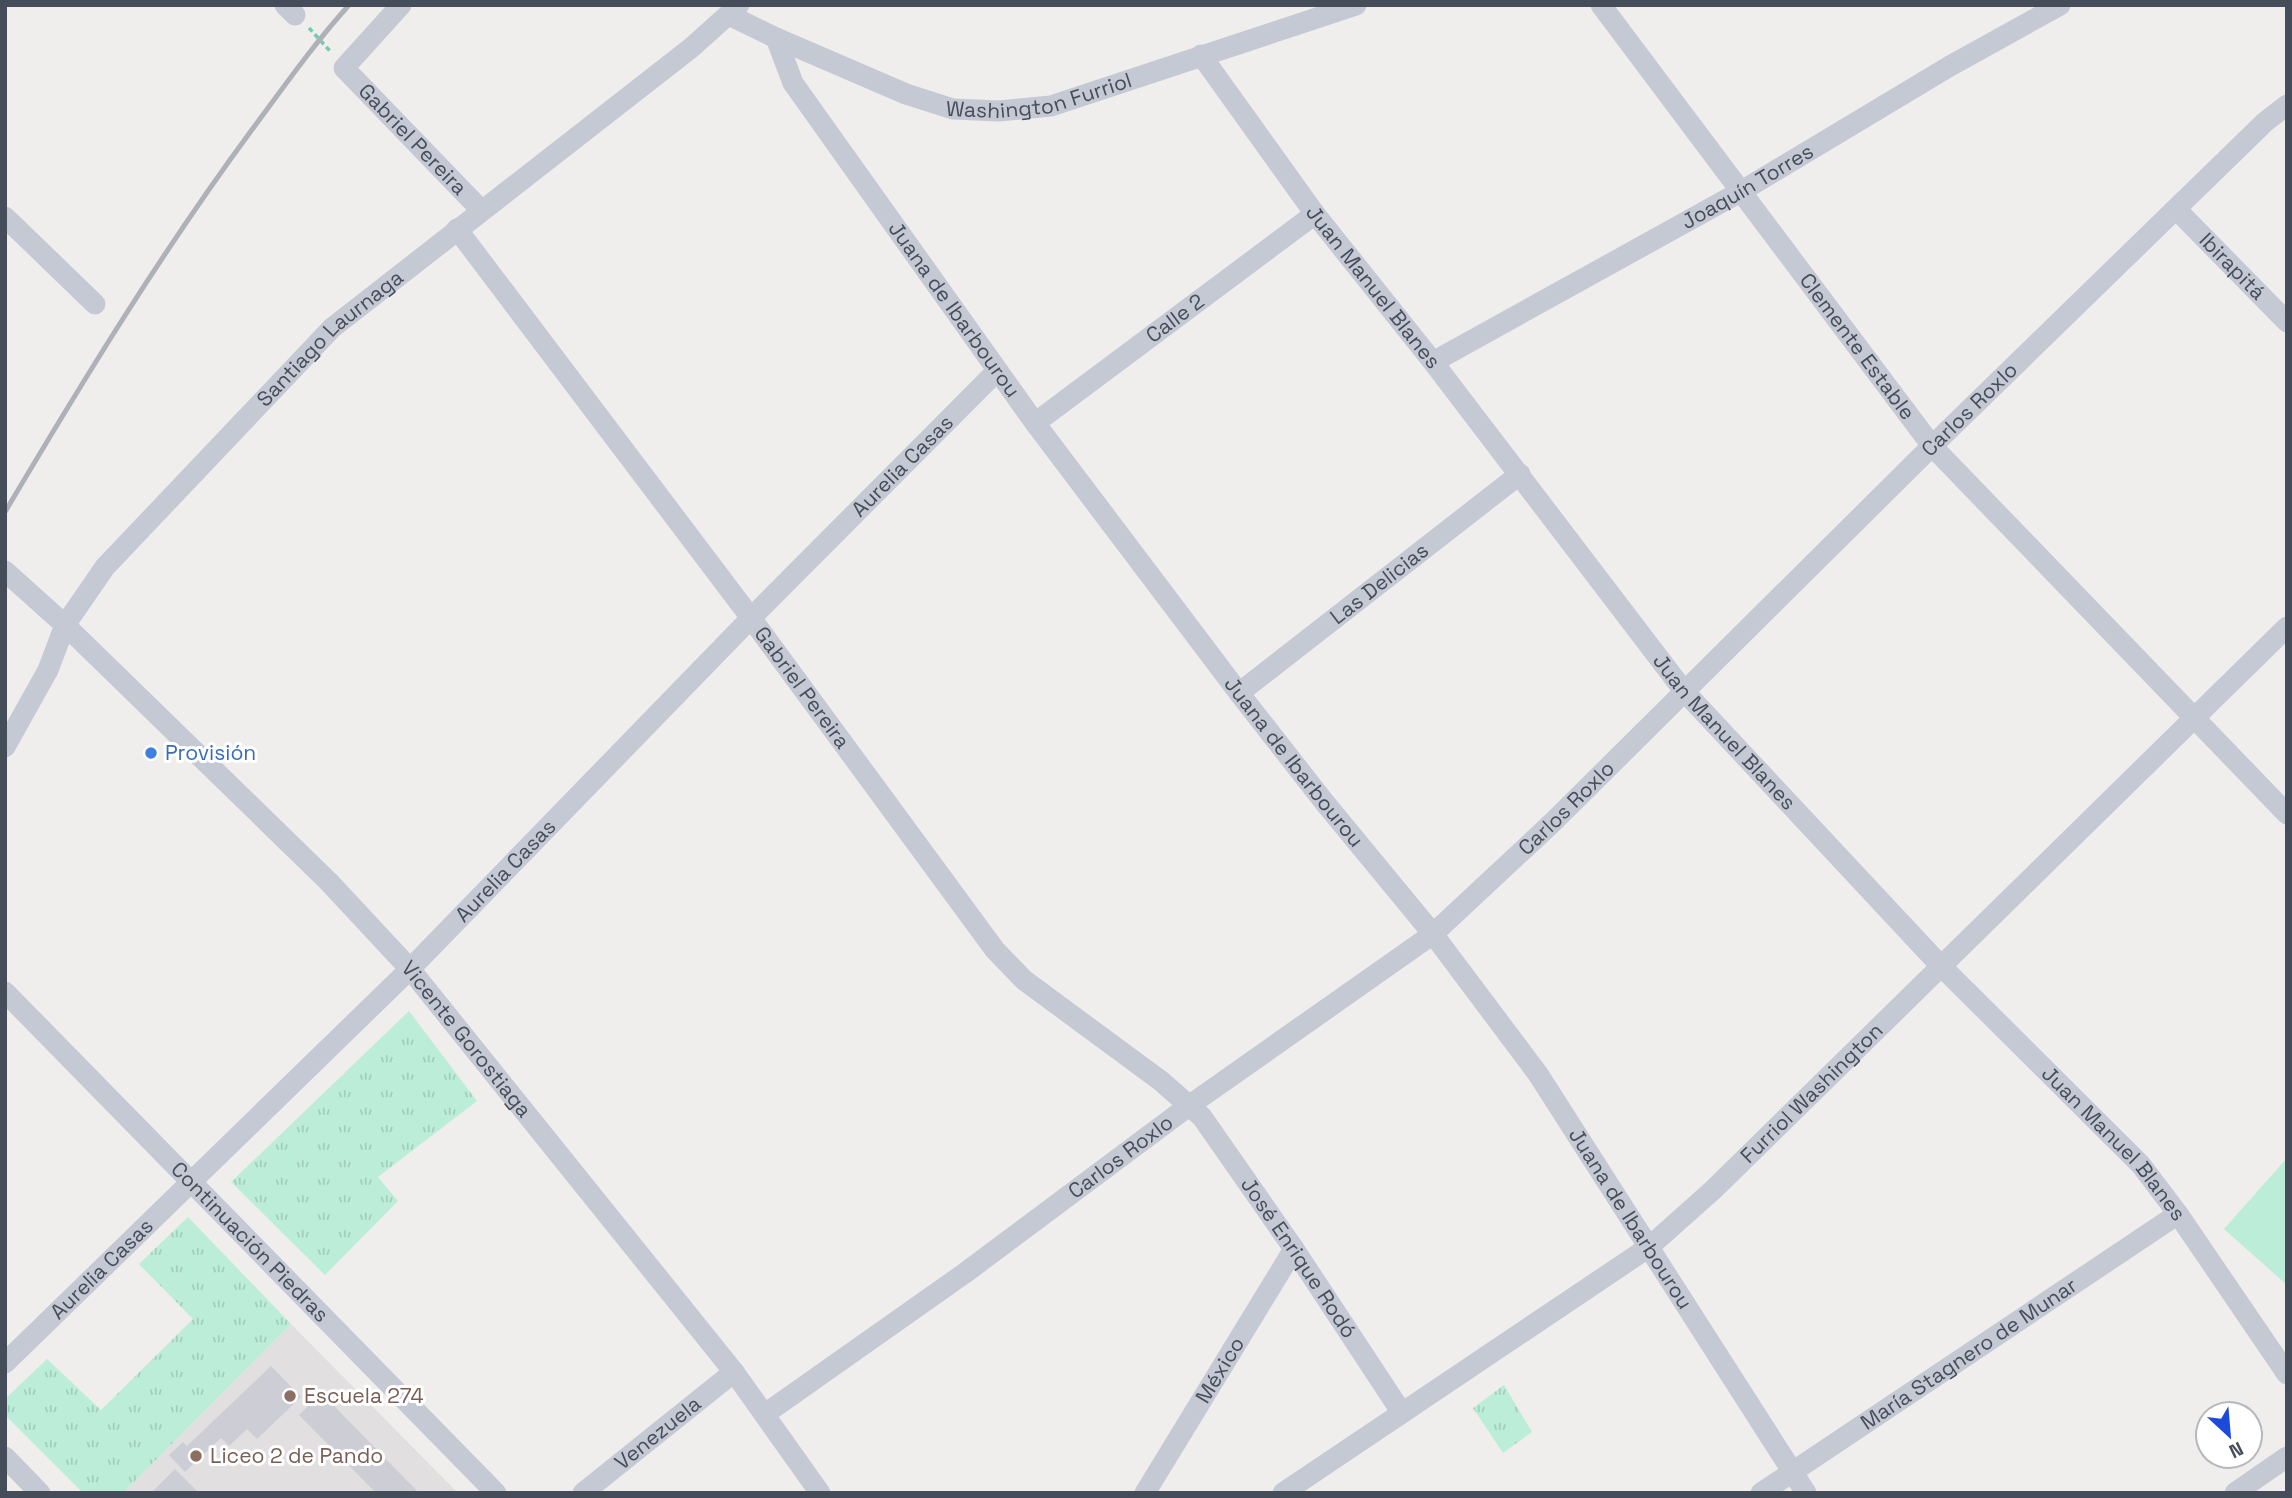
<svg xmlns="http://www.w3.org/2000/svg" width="2292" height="1498" viewBox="0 0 2292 1498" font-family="'Space Grotesk',sans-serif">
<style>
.education{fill:#e1dfdf}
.grass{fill:url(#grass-tufts)}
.pitch{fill:#bbedd8}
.building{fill:#cdced5}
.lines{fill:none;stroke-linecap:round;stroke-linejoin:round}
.path{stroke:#74cbb0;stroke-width:3.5;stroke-dasharray:5 3.5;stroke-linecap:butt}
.street{stroke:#c4c9d4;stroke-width:21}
.rail{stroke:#afb1b8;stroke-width:5}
.shop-dot{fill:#3f7fe0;stroke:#fff;stroke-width:2.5}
.education-dot{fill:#8d6e63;stroke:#fff;stroke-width:2.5}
.labels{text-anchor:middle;stroke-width:6;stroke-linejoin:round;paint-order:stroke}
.street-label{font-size:21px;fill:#464d5a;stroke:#fff}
.shop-label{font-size:21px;fill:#366cbe;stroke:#fff;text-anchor:start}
.education-label{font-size:21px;fill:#785e54;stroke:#fff;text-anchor:start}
</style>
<defs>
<pattern id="grass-tufts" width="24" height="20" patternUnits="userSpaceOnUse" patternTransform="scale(1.75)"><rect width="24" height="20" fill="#bbedd8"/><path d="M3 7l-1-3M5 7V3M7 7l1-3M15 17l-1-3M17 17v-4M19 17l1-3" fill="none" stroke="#a2cdbc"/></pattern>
</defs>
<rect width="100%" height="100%" fill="#f0eeed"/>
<polygon class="education" points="291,1324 456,1491 454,1493 123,1493"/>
<g class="grass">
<polygon points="409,1011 477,1101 378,1177 398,1201 325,1275 231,1182"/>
<polygon points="188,1217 291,1324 123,1493 83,1493 5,1415 5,1399 47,1359 101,1410 193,1319 139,1264"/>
<polygon points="1504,1385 1532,1432 1503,1453 1473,1408"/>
</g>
<polygon class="pitch" points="2287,1158 2287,1285 2224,1229"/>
<g class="building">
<polygon points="271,1366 301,1397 257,1439 247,1429 229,1446 221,1438 185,1472 169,1455 183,1442 187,1446"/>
<polygon points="323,1392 339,1411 419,1493 376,1493 299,1415"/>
<polygon points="175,1469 199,1493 151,1493"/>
</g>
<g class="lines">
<polyline class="path" points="309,28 330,51"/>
<g class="street">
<polyline points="285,5 295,15"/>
<path id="s1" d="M401 5 344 68 481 210"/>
<path id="s2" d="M1601 5 1932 446 2287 814"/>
<path id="s3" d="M729 15 776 38 906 94 953 109 999 111 1051 106 1356 5"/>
<path id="s4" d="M776 38 793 83 1035 423 1239 693 1325 803 1433 934 1538 1074 1806 1493"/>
<path id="s5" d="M1201 55 1315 214 1433 362 1684 691 1940 965 2141 1165 2178 1214 2287 1374"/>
<path id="s6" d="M2177 210 2287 322"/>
<polyline points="5,217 95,304"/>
<path id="s7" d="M457 229 751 618 995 950 1024 980 1161 1081 1202 1117 1294 1249 1402 1413"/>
<path id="s8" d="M1433 362 1740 192 1950 66 2060 5"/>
<path id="s9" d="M1035 423 1315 214"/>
<path id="s10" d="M5 571 65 625 329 882 410 969 734 1372 820 1493"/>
<path id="s11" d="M1239 693 1520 474"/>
<path id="s12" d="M5 747 48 670 65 625 105 567 332 328 691 48 739 5"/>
<path id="s13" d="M5 992 496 1493"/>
<path id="s14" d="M5 1363 410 969 751 618 997 371"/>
<path id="s15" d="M765 1414 965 1273 1190 1105 1433 934 1552 823 1932 446 2265 122 2287 105"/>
<polyline points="5,1457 40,1493"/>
<path id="s16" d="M583 1493 734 1372"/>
<path id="s17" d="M1145 1493 1294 1249"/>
<path id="s18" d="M1283 1493 1649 1247 1713 1190 2287 627"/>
<path id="s19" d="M1761 1493 2178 1214"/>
<polyline points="2235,1493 2287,1457"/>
</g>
<path class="rail" d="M5 512C82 382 161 253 251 131 283 88 313 45 349 5"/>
</g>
<circle class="shop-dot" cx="151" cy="753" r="7"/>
<g class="education-dot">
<circle cx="290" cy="1396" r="7"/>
<circle cx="196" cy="1456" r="7"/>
</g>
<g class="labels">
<g class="street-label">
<text dy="7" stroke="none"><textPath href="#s3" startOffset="331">Washington Furriol</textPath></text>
<text dy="7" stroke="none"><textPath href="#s1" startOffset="184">Gabriel Pereira</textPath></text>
<text dy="7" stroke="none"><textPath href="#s8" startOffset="360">Joaquín Torres</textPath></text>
<text dy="7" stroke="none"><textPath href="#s6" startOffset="79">Ibirapitá</textPath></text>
<text dy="7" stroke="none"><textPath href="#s5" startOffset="289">Juan Manuel Blanes</textPath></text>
<text dy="7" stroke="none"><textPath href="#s4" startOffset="326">Juana de Ibarbourou</textPath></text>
<text dy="7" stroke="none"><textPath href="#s9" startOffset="175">Calle 2</textPath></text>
<text dy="7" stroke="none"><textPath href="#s12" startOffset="528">Santiago Laurnaga</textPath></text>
<text dy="7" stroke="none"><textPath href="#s2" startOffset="427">Clemente Estable</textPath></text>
<text dy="7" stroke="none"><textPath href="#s15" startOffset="1573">Carlos Roxlo</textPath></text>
<text dy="7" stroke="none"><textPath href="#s14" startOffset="1269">Aurelia Casas</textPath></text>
<text dy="7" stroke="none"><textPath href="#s11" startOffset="178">Las Delicias</textPath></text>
<text dy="7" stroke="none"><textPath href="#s7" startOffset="574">Gabriel Pereira</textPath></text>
<text dy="7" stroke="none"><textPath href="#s5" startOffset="856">Juan Manuel Blanes</textPath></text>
<text dy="7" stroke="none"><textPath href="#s4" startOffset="892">Juana de Ibarbourou</textPath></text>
<text dy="7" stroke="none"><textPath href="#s15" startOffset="1006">Carlos Roxlo</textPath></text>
<text dy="7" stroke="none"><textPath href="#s14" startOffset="702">Aurelia Casas</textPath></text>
<text dy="7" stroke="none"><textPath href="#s10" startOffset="658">Vicente Gorostiaga</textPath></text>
<text dy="7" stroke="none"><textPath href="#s18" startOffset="665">Furriol Washington</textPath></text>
<text dy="7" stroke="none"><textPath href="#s5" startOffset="1423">Juan Manuel Blanes</textPath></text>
<text dy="7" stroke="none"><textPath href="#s15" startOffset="439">Carlos Roxlo</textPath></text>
<text dy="7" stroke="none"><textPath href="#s4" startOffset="1460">Juana de Ibarbourou</textPath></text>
<text dy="7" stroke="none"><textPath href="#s13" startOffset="350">Continuación Piedras</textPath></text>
<text dy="7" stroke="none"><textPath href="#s7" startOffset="1337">José Enrique Rodó</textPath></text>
<text dy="7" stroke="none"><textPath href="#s14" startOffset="135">Aurelia Casas</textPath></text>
<text dy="7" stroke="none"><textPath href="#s19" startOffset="250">María Stagnero de Munar</textPath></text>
<text dy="7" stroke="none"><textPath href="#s17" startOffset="144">México</textPath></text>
<text dy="7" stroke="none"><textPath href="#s16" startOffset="96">Venezuela</textPath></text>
</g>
<g class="shop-label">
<text x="165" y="760">Provisión</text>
</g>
<g class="education-label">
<text x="304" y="1403">Escuela 274</text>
<text x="210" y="1463">Liceo 2 de Pando</text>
</g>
</g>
<rect width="2292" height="1498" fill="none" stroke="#464d5a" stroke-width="14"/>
<g transform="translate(2229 1435) rotate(154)"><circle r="33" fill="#ffffff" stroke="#b5b8bd" stroke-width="2"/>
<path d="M0-5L12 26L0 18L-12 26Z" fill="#1c4bdb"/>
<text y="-10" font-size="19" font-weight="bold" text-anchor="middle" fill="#464d5a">N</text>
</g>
</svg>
